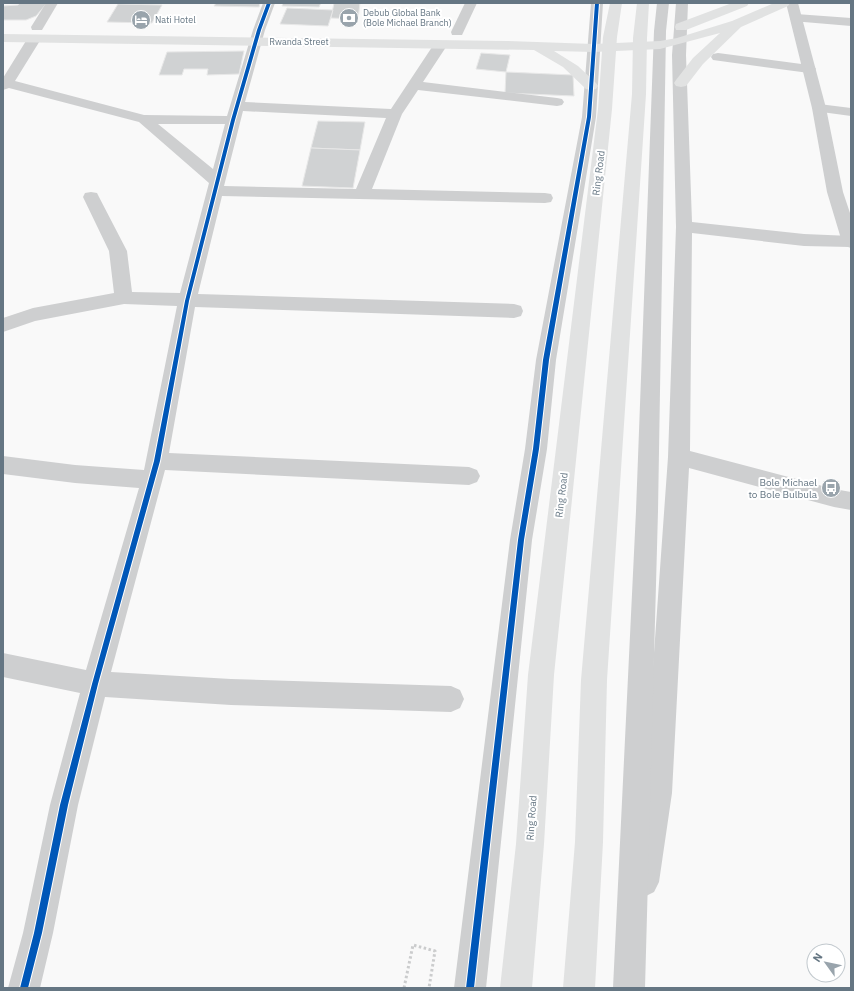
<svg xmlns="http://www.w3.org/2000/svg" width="854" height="991" viewBox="0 0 854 991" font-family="'IBM Plex Sans',sans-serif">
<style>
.building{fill:#d0d2d3;stroke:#e8e8e8}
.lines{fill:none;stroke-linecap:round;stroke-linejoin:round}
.path{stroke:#cbcccd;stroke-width:3;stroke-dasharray:2.5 2.5;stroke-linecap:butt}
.minor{fill:#cecfd0;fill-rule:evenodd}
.tertiary{fill:#cecfd0;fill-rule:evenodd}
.primary{fill:#e1e2e2;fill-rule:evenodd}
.trunk{fill:#e1e2e2;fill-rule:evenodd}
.cycleway-casing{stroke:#fff;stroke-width:2}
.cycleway{fill:#0057b8;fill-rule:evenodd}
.labels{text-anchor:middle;stroke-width:4;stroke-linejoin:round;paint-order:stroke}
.far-poi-label{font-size:9px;fill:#657683;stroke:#fff;text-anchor:start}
.far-street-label{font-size:9px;fill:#657683;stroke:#fff}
.street-label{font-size:10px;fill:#657683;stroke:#fff}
.poi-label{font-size:10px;fill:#657683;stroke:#fff;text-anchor:end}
</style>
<rect width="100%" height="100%" fill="#f9f9f9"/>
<g class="building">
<polygon points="20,3 47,3 36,16 26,20 3,20 3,6 18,5"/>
<polygon points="216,3 260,3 259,7 214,6"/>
<polygon points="283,3 321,3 319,7 282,6"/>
<polygon points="334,3 360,3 358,19 331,18"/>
<polygon points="118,4 162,5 152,23 107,22"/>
<polygon points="287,8 333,10 328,26 280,24"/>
<polygon points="244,51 239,74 207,75 208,69 184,69 182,75 159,75 167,52"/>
<polygon points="481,53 510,55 506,72 476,69"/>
<polygon points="506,72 573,75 574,96 505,93"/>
<polygon points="318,121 365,122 360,150 311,148"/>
<polygon points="311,148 360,150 353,188 302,186"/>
</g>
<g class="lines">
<polyline class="path" points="404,988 413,945 435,951 429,988"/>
<g class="minor">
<polygon points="46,3 58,3 42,30 32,30 31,27"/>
<path d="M263 3H275L265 30 245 102 391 109 436 41H446L448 44 423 82 557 98 562 99 564 102 562 105 557 106 418 90 402 114 372 189 545 193 551 194 553 198 551 202 545 203 222 196 198 294 514 304 521 306 523 311 521 316 514 318 195 307 169 453 469 467 477 470 480 476 477 482 469 485 165 470 111 672 231 679 451 686 460 690 464 699 460 708 451 712 231 705 105 697 78 805 53 933 40 988H8L23 933 50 805 80 693 3 677V653L86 670 139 488 75 483 3 474V456L75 465 144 470 177 306 124 304 35 321 3 332V318L33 308 114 293 109 251 83 197 85 193 91 192 97 193 99 197 127 251 132 292 180 293 209 183 139 122 9 88 3 90V78L29 36H39L41 39 15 81 144 115 227 116 253 30ZM243 111 386 118 356 189 224 186ZM158 124H225L213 169Z"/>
<polygon points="465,3 477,3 462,35 452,35 451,32"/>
<polygon points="676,3 688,3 686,55 692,222 804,234 851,236 850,247 804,246 692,233 690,451 834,489 851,492 851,510 834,507 689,468 672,793 659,882 654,892 644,897 634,892 629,882 644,793 668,457 676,227 672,55"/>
<polygon points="796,14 851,18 851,26 792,21 790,18 792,15"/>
<polygon points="718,53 809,65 814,66 816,69 814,72 809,73 713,60 711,57 713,54"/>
<polygon points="819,104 851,108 851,116 814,111 812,108 814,105"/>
</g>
<g class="tertiary">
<polygon points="591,3 603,3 596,117 556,360 547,449 532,540 486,988 454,988 510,540 525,449 536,360 582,117"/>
<polygon points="657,3 669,3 666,31 658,511 645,988 613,988 636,511 654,31"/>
<polygon points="786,3 798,3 826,108 843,192 851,216 851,248 845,246 842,242 827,192 812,108"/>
</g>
<g class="primary">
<polygon points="732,3 749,3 747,6 686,30 676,30 675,27 676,24"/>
<polygon points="774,3 790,3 788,6 741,27 703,64 686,86 681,87 676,86 674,83 676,80 693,58 720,33 660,49 594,52 554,51 578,66 596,83 598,86 596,89 591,90 586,89 563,67 534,50 3,42 3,34 507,41 594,44 660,41 677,38 732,21"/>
</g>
<g class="trunk">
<polygon points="610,3 622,3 617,37 612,109 554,675 544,844 532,988 500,988 516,844 528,675 598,109 603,37"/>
<polygon points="637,3 649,3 647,38 646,94 607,680 603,842 595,988 563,988 575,842 581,680 632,94 633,38"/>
</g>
<g class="cycleway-casing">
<g id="cycleway">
<polygon points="267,3 271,3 261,30 235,120 189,301 160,461 98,684 68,805 42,933 28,988 20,988 34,933 60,805 92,684 154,461 185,301 231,120 257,30"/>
<polygon points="595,3 599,3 591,117 549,360 539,449 524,540 474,988 466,988 518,540 533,449 543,360 587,117"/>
</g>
</g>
<use href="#cycleway" class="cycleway"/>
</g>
<defs>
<g id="bank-disc" transform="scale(1)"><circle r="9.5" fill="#99a4ac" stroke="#fff"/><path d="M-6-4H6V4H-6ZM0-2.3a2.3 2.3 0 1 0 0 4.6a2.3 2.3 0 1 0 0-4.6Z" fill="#fff"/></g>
<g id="hotel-disc" transform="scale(1)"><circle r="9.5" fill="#99a4ac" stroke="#fff"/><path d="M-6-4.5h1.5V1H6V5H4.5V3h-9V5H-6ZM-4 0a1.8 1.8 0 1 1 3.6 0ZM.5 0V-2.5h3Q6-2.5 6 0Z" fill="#fff"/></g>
<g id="bus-disc" transform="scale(1)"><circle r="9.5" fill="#99a4ac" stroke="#fff"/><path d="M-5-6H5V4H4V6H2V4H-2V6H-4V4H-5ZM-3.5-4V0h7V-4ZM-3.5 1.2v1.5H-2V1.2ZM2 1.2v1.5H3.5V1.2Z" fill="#fff"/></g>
</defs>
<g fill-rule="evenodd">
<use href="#bank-disc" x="349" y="18"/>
<use href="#hotel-disc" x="141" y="20"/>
<use href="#bus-disc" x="831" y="488"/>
</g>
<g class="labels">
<g class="far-poi-label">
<text x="363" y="16">Debub Global Bank<tspan x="363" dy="10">(Bole Michael Branch)</tspan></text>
<text x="155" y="23">Nati Hotel</text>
</g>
<g class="far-street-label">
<text x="299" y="45">Rwanda Street</text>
</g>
<g class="street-label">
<text transform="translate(598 173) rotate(-83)" y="4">Ring Road</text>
<text transform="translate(561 495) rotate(-83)" y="4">Ring Road</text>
<text transform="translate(531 818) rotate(-86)" y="4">Ring Road</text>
</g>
<g class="poi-label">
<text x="817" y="486">Bole Michael<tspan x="817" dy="12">to Bole Bulbula</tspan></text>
</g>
</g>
<rect width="854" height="991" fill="none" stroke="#657683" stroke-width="8"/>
<g transform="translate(826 963) rotate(303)"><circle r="19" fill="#ffffff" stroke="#c1c8cd"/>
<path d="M0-3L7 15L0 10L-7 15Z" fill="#99a4ac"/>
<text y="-6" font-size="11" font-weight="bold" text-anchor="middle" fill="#657683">N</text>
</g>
</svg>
